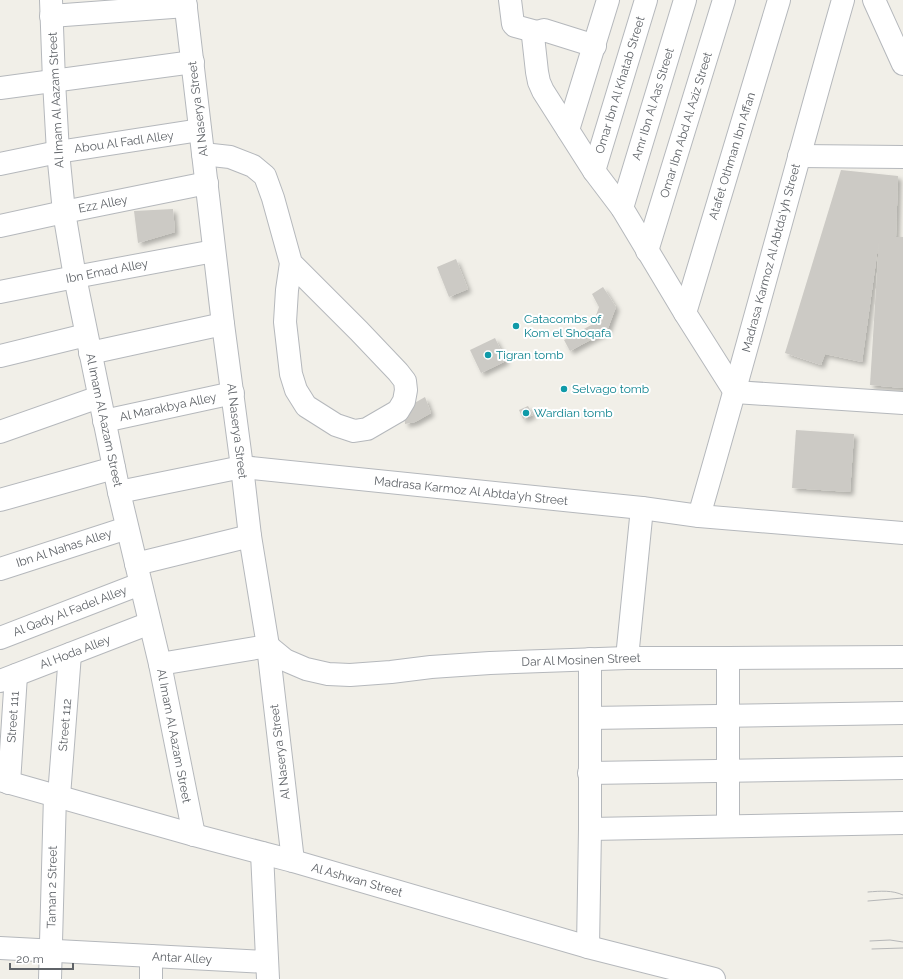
<svg xmlns="http://www.w3.org/2000/svg" width="903" height="979" viewBox="0 0 903 979" font-family="Raleway,sans-serif">
<style>
.building{fill:#cccac5;filter:url(#shadow)}
.lines{fill:none;stroke-linecap:round;stroke-linejoin:round}
.minor-casing{stroke:#b5b8bc;stroke-width:24}
.minor{stroke:#fff;stroke-width:22}
.tram{stroke:#b6b7b8;stroke-width:1}
.culture-dot{fill:#0f9aa8;stroke:#fff;stroke-width:1.5}
.labels{text-anchor:middle;stroke-width:4;stroke-linejoin:round;paint-order:stroke}
.street-label{font-size:12px;fill:#5f6368;stroke:#fff}
.culture-label{font-size:12px;fill:#0d838f;stroke:#fff;text-anchor:start}
</style>
<defs>
<filter id="shadow"><feDropShadow dx="3.5" dy="3.5" stdDeviation="2" flood-color="#0004"/></filter>
</defs>
<rect width="100%" height="100%" fill="#f1efe8"/>
<g class="building">
<polygon points="841,170 898,176 896,237 903,237 903,388 870,385 879,240 862,362 825,354 821,365 785,353"/>
<polygon points="173,209 175,232 138,243 134,211"/>
<polygon points="456,259 468,289 449,297 437,267"/>
<polygon points="603,287 616,307 607,331 570,351 564,340 593,324 599,307 592,294"/>
<polygon points="495,338 506,361 481,373 470,350"/>
<polygon points="425,397 431,413 415,422 405,424 404,409"/>
<polygon points="528,406 533,415 523,419 519,410"/>
<polygon points="796,430 854,434 850,492 792,488"/>
</g>
<g class="lines">
<g class="minor-casing">
<g id="minor">
<polyline points="51,0 54,81 58,152 64,212 75,277 119,492 160,664 194,835"/>
<polyline points="185,0 223,324 242,467 250,536 268,646 293,861"/>
<polyline points="510,0 513,24 515,26 537,32"/>
<polyline points="874,0 903,64"/>
<polyline points="51,16 186,6"/>
<polyline points="595,46 544,30 537,32 533,36 537,72 539,82 543,91 594,171 622,208 685,313 735,392 903,403"/>
<polyline points="0,88 193,62"/>
<polyline points="568,130 608,0"/>
<polyline points="203,154 230,157 253,166 265,176 273,198 291,263 287,290 285,322 291,374 296,390 306,406 336,425 354,431 367,429 398,411 404,401 406,390 405,381 398,372 359,331 291,263"/>
<polyline points="799,156 903,157"/>
<polyline points="0,164 58,152 200,130"/>
<polyline points="594,171 646,0"/>
<polyline points="622,208 685,0"/>
<polyline points="0,226 64,212 207,183"/>
<polyline points="647,251 724,0"/>
<polyline points="0,292 75,277 214,251"/>
<polyline points="685,313 779,0"/>
<polyline points="90,353 223,324"/>
<polyline points="0,356 86,335"/>
<polyline points="104,421 233,393"/>
<polyline points="0,432 99,397"/>
<polyline points="119,492 242,467 642,508 699,516 903,533"/>
<polyline points="0,500 114,468"/>
<path d="M699 516C749 344 794 172 843 0"/>
<polyline points="136,564 250,536"/>
<polyline points="0,569 127,528"/>
<polyline points="0,638 140,584"/>
<polyline points="627,658 642,508"/>
<polyline points="160,664 268,646 285,660 306,669 328,674 350,675 391,672 431,667 490,663 627,658 728,658 903,657"/>
<polyline points="0,681 150,623"/>
<polyline points="590,718 903,713"/>
<polyline points="589,773 903,768"/>
<polyline points="0,780 194,835 293,861 588,947 714,979"/>
<polyline points="9,783 16,675"/>
<polyline points="59,796 70,654"/>
<polyline points="728,826 728,658"/>
<polyline points="590,829 903,823"/>
<polyline points="262,853 268,979"/>
<polyline points="588,947 590,829 590,659"/>
<polyline points="0,948 267,962"/>
<polyline points="151,956 151,979"/>
<polyline points="50,979 55,795"/>
</g>
</g>
<use href="#minor" class="minor"/>
<g class="tram">
<path d="M868 892C881 891 892 890 903 895"/>
<polyline points="868,901 903,898"/>
<polyline points="870,941 890,940 903,942"/>
<polyline points="872,949 903,948"/>
</g>
</g>
<g class="culture-dot">
<circle cx="516" cy="326" r="4"/>
<circle cx="488" cy="355" r="4"/>
<circle cx="564" cy="389" r="4"/>
<circle cx="526" cy="413" r="4"/>
</g>
<g class="labels">
<g class="street-label">
<text transform="translate(620 85) rotate(-73)" y="4">Omar Ibn Al Khatab Street</text>
<text transform="translate(56 100) rotate(-93)" y="4">Al Imam Al Aazam Street</text>
<text transform="translate(653 104) rotate(-73)" y="4">Amr Ibn Al Aas Street</text>
<text transform="translate(198 109) rotate(-97)" y="4">Al Naserya Street</text>
<text transform="translate(686 125) rotate(-73)" y="4">Omar Ibn Abd Al Aziz Street</text>
<text transform="translate(124 142) rotate(-8)" y="4">Abou Al Fadl Alley</text>
<text transform="translate(732 156) rotate(-73)" y="4">Atafet Othman Ibn Affan</text>
<text transform="translate(103 204) rotate(-11)" y="4">Ezz Alley</text>
<text transform="translate(771 258) rotate(-75)" y="4">Madrasa Karmoz Al Abtda'yh Street</text>
<text transform="translate(107 271) rotate(-11)" y="4">Ibn Emad Alley</text>
<text transform="translate(168 407) rotate(-12)" y="4">Al Marakbya Alley</text>
<text transform="translate(104 420) rotate(78)" y="4">Al Imam Al Aazam Street</text>
<text transform="translate(237 431) rotate(83)" y="4">Al Naserya Street</text>
<text transform="translate(471 491) rotate(6)" y="4">Madrasa Karmoz Al Abtda'yh Street</text>
<text transform="translate(64 548) rotate(-18)" y="4">Ibn Al Nahas Alley</text>
<text transform="translate(70 611) rotate(-21)" y="4">Al Qady Al Fadel Alley</text>
<text transform="translate(75 652) rotate(-21)" y="4">Al Hoda Alley</text>
<text transform="translate(581 660) rotate(-2)" y="4">Dar Al Mosinen Street</text>
<text transform="translate(13 717) rotate(-86)" y="4">Street 111</text>
<text transform="translate(65 725) rotate(-85)" y="4">Street 112</text>
<text transform="translate(174 736) rotate(79)" y="4">Al Imam Al Aazam Street</text>
<text transform="translate(280 752) rotate(-97)" y="4">Al Naserya Street</text>
<text transform="translate(357 880) rotate(16)" y="4">Al Ashwan Street</text>
<text transform="translate(52 887) rotate(-89)" y="4">Taman 2 Street</text>
<text transform="translate(182 958) rotate(3)" y="4">Antar Alley</text>
</g>
<g class="culture-label">
<text x="524" y="323">Catacombs of<tspan x="524" dy="14">Kom el Shoqafa</tspan></text>
<text x="496" y="359">Tigran tomb</text>
<text x="572" y="393">Selvago tomb</text>
<text x="534" y="417">Wardian tomb</text>
</g>
</g>
<path d="M10 963v6h63v-6" fill="none" stroke="#5f6368" stroke-width="2"/>
<text x="16" y="963" font-size="12" fill="#5f6368" stroke="#ffffff" stroke-width="3" paint-order="stroke">20 m</text>
</svg>
